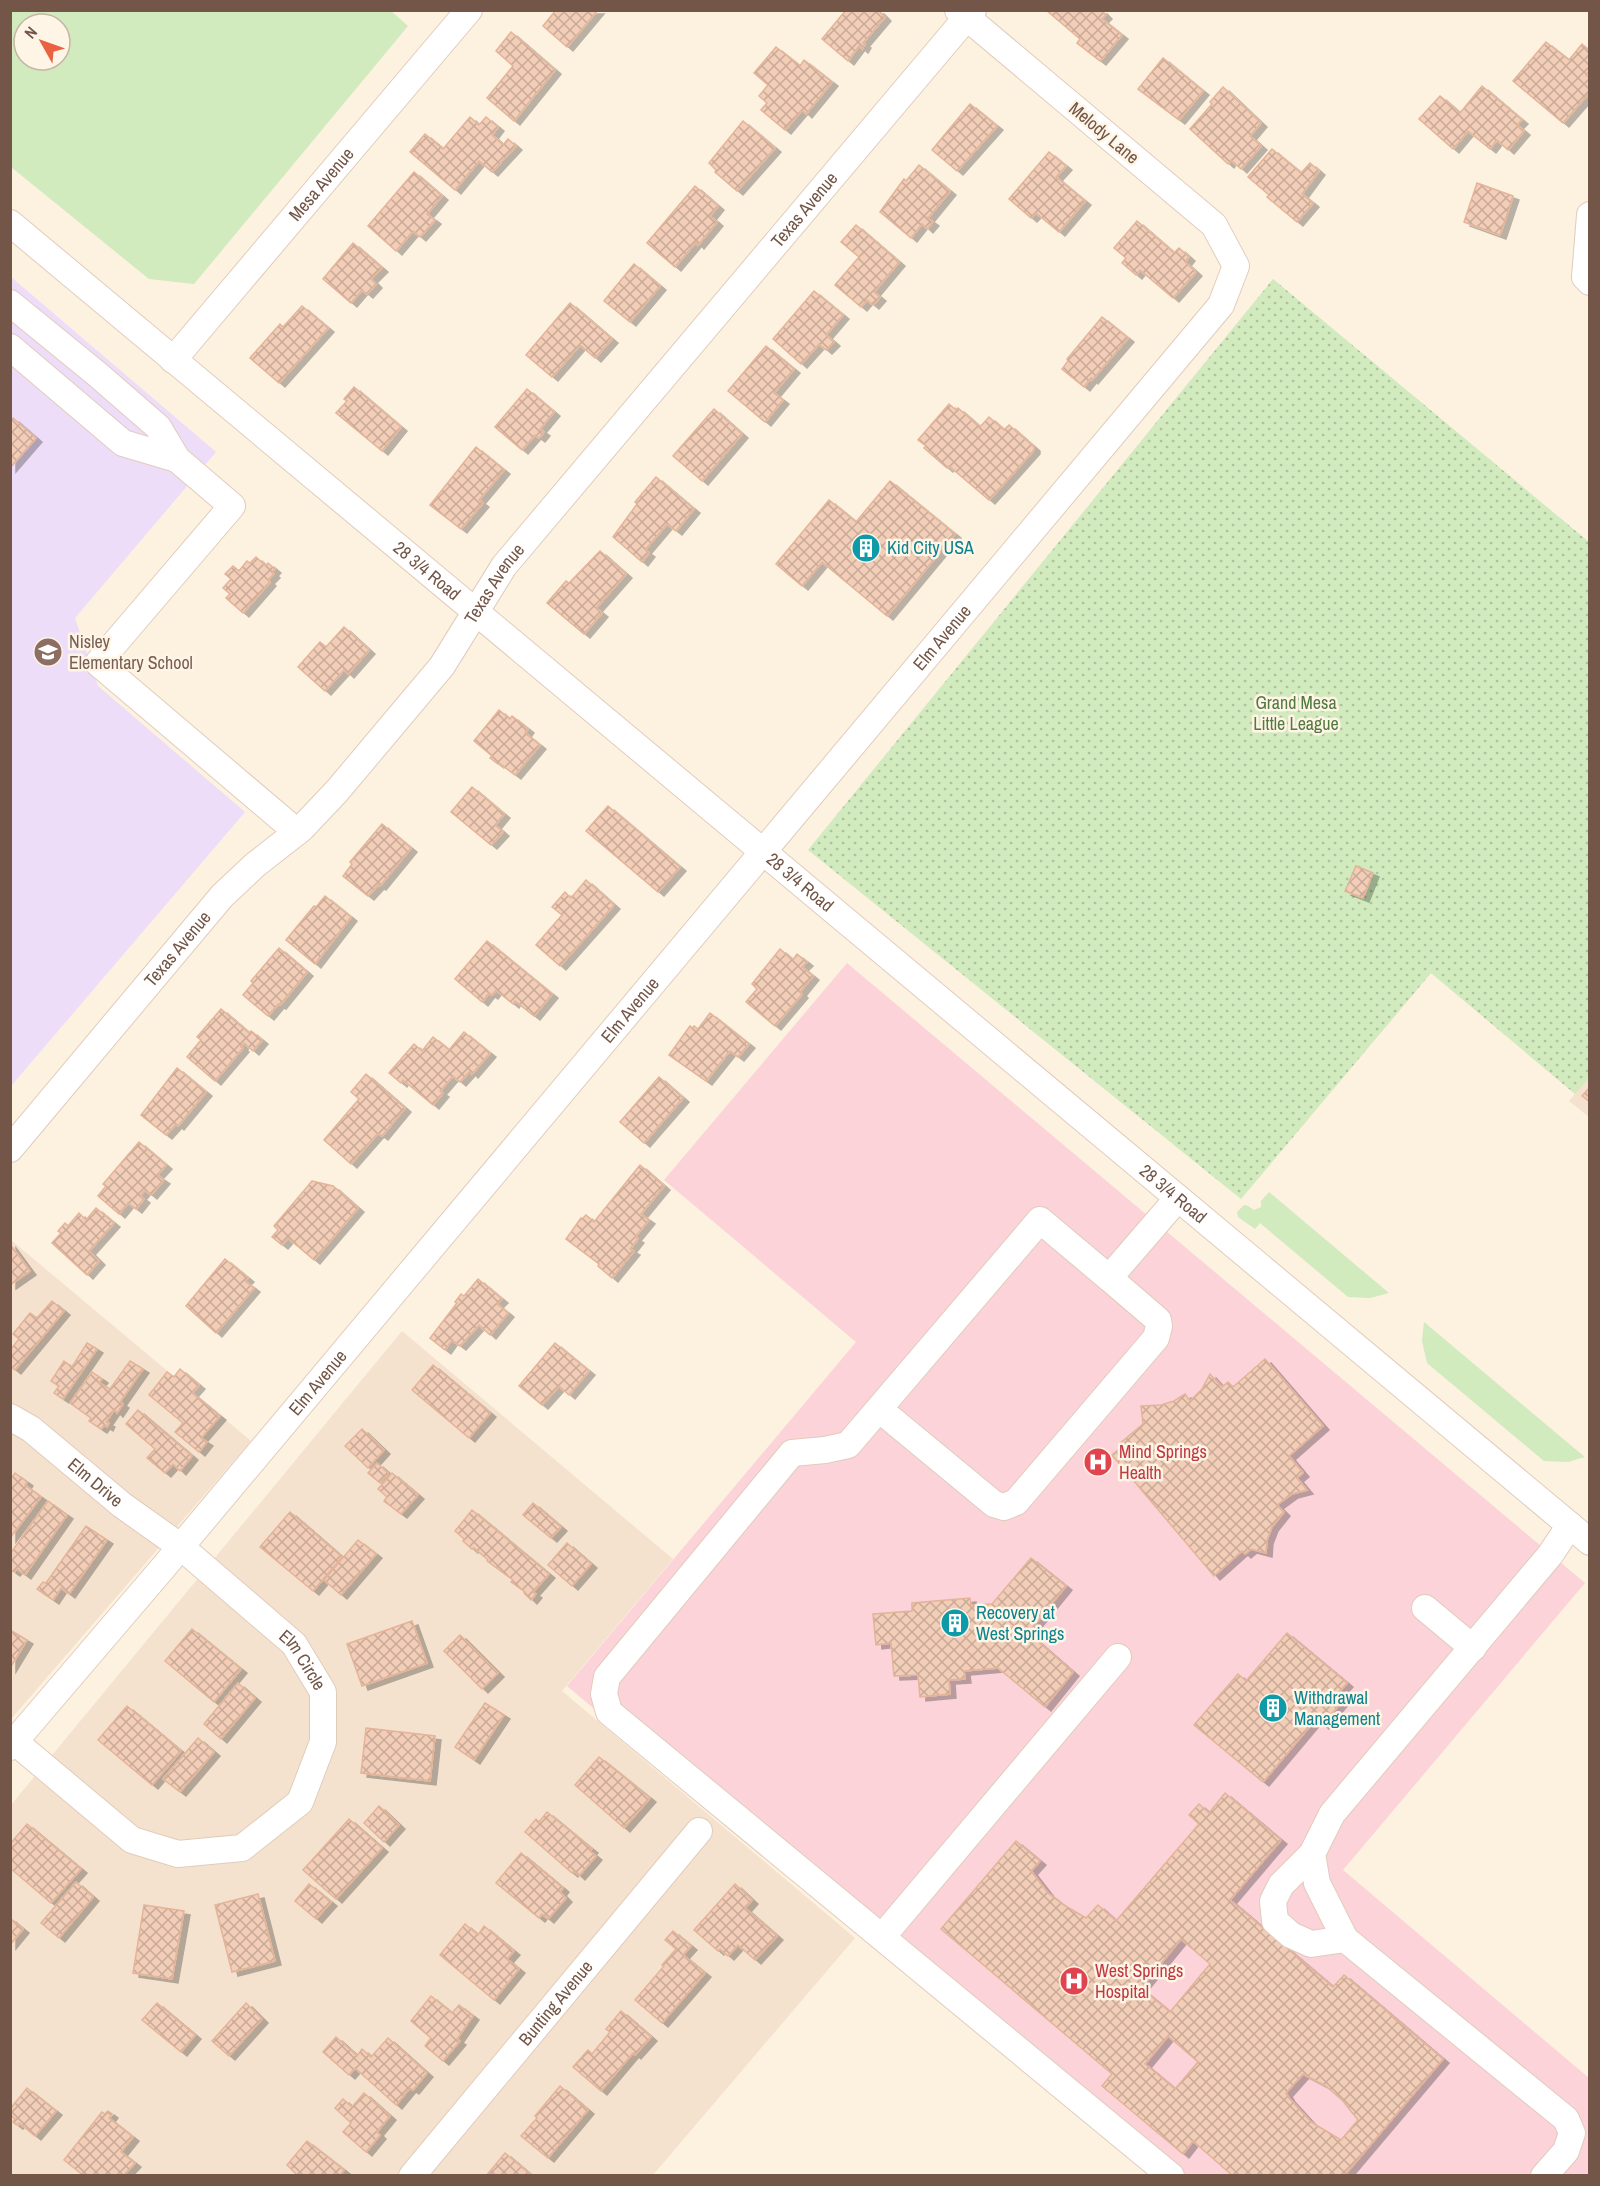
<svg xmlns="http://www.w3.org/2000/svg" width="1600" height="2186" viewBox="0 0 1600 2186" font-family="'Archivo Narrow',sans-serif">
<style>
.residential{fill:#f4e2ce}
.education{fill:#eeddf8}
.medical{fill:#fbd3d9}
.grass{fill:#d1eabe;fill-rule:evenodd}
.park{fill:url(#park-dots)}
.building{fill:url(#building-cross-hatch);stroke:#e5b397;stroke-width:1.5;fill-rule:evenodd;filter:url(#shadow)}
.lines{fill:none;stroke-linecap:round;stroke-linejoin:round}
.minor-casing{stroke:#e1ccbc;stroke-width:28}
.minor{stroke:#fff;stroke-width:26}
.labels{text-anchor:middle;stroke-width:5;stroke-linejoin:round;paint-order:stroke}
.street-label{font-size:18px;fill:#735647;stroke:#fff5e6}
.culture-label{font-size:18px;fill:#0d838f;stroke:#fff5e6;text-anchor:start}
.education-label{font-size:18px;fill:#785e54;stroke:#fff5e6;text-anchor:start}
.park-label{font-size:18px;fill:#52793f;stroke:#fff5e6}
.health-label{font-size:18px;fill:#be3a42;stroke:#fff5e6;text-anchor:start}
</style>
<defs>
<pattern id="park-dots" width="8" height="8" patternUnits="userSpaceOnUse" patternTransform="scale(1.5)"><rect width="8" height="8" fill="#d1eabe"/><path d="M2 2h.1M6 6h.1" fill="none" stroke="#aec09c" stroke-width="1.8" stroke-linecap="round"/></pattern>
<pattern id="building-cross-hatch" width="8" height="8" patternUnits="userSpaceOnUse" patternTransform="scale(1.5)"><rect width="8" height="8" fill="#f2cdb7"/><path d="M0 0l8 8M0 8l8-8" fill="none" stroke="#c8a997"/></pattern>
<filter id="shadow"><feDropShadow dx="6" dy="4" stdDeviation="0" flood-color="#0004"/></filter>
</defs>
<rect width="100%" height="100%" fill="#fdf1e0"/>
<g class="residential">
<polygon points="1589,1077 1589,1117 1569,1101"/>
<polygon points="11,1240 251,1441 11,1719"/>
<polygon points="402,1331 673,1559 562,1691 855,1938 653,2175 11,2176 11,1805"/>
</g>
<polygon class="education" points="11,277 216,452 75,618 98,686 245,812 11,1086"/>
<polygon class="medical" points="847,963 1585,1583 1343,1870 1589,2078 1589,2175 1149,2175 567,1686 856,1342 664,1180"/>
<g class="grass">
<path d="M390 10 408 26 194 284 149 279 11 167V11ZM24 24H60V60H24Z"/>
<polygon points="1269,1192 1389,1293 1370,1298 1348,1297 1260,1223 1255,1229 1238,1217 1237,1212 1244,1205 1248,1206 1254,1210 1261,1207 1261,1201"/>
<polygon points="1424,1322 1574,1448 1585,1457 1568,1462 1544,1461 1427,1363 1422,1341"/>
</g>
<polygon class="park" points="1273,279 1589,542 1590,1077 1575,1094 1431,973 1241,1199 808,850"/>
<g class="building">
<polygon points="556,10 598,10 567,47 543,26"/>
<polygon points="846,10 878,10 885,17 863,43 865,44 862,49 859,46 848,61 822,39"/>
<polygon points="1046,10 1101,10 1106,15 1102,19 1122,35 1100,61 1077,43 1080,39"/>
<polygon points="511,32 555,70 514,121 487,98 513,66 496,51"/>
<polygon points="1546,42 1569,60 1582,44 1590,51 1590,70 1586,75 1590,78 1590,92 1563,123 1513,81"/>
<polygon points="776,47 800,66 804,60 832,82 806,114 802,110 785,130 761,110 767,103 759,96 768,85 754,73"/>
<polygon points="1163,58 1203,91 1179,120 1138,89"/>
<polygon points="1482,86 1522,120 1517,125 1524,131 1508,150 1497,140 1490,149 1468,131 1453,149 1419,119 1440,96 1460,113"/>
<polygon points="1223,87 1261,123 1250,136 1261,146 1241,169 1231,160 1228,164 1190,129 1212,104 1210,102"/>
<polygon points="970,104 997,126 957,171 932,150"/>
<polygon points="470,117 479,125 486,117 498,127 492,135 503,145 508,139 516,146 492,172 479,161 455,190 410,152 425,134 443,149"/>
<polygon points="743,121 775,148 737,191 715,172 716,170 709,163"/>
<polygon points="1272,149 1301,173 1310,163 1319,171 1302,194 1313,203 1297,222 1267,197 1269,195 1248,177"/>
<polygon points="1049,152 1066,166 1056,177 1085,201 1059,232 1036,213 1031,218 1009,199"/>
<polygon points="919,165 950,191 928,218 926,217 933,222 927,229 922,224 911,238 880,212 904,179 906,181"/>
<polygon points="414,172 442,196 427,214 435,220 420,237 413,231 396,251 368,226"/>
<polygon points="1477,183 1513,196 1500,235 1464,222"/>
<polygon points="695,186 718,206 710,216 717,222 698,245 696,242 675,267 647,243"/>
<polygon points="1137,221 1174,253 1179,248 1189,257 1185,262 1196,272 1173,298 1140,270 1136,275 1122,263 1126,258 1114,248"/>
<polygon points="856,225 899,262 874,292 880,297 873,305 867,300 861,307 835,285 859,257 841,242"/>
<polygon points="353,243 382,268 371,279 376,284 367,294 362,290 351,303 323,279"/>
<polygon points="634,264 660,286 630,322 604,301"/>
<polygon points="814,291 843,315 826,335 834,342 826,350 819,344 801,364 773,339"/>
<polygon points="570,303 612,339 595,358 580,345 552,377 526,355"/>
<polygon points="302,306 328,328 279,383 250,358 280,324 283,327"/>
<polygon points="1102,317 1128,338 1092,380 1091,378 1084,387 1062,369 1068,361 1067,359"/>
<polygon points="766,346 794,369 774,393 783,400 765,422 728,391"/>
<polygon points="354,387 401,427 382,451 336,413 347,401 344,399"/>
<polygon points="527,389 554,412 540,429 544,432 539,438 535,435 522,450 495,427"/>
<polygon points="949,404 956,410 958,408 980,427 989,417 1004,430 1009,425 1034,447 1034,450 989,500 949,466 947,468 924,448 926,446 918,440"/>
<polygon points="714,409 742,434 702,481 673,456"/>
<polygon points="13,418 36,438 10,468 10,421"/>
<polygon points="476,447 504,470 479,500 483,503 461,529 430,505"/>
<polygon points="656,477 694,509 676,531 667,524 645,550 649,553 642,562 613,537 637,504 635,502"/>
<polygon points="890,481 955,534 887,616 822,562 802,586 776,564 829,500 856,522"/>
<polygon points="600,551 626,574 596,608 602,613 584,634 547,603 566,581 569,583"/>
<polygon points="256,557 266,566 268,563 275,569 272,572 274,574 268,580 270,582 243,613 226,598 230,594 223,588 231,579 225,574 233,566 239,571 247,561 250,563"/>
<polygon points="344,627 369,650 348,674 344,670 325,691 298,667 320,642 326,647"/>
<polygon points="499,710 510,719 512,716 528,729 525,733 540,745 515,775 499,763 498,764 490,758 492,756 474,741"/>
<polygon points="472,787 504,814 495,825 503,832 491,845 451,812"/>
<polygon points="608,806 680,867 658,892 586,831"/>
<polygon points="382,824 411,848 380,886 378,885 368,896 343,876 352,864 350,862"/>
<polygon points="1356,866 1373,873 1363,898 1345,891"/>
<polygon points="586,880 614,905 560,966 536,945 562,915 552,907 565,892 571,898"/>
<polygon points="325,896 351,917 315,964 286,940 314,906 316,907"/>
<polygon points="487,941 552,994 534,1016 515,1001 513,1004 496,990 492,995 489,993 482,1002 455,979"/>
<polygon points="279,948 307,972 280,1005 278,1004 268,1016 243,995 253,983 251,981"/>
<polygon points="780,949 793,960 797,954 807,962 802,967 813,976 800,992 802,994 775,1026 746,1002 757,989 752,984"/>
<polygon points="221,1009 249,1033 251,1031 262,1040 253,1051 244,1043 241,1047 243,1048 215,1081 187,1057 201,1040 197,1037"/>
<polygon points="710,1013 749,1044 738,1057 730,1051 706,1081 669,1055 690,1026 692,1028 694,1026 698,1029"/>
<polygon points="464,1032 490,1053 472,1074 470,1071 460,1082 453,1076 440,1091 443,1093 433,1105 403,1080 401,1083 389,1073 414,1044 422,1051 433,1037 449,1050"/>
<polygon points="177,1068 206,1092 178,1126 176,1124 166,1135 141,1115"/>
<polygon points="366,1074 405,1108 382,1136 378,1133 351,1164 324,1140 359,1099 351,1092"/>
<polygon points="659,1077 683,1098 644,1143 620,1122"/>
<polygon points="1590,1087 1590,1102 1582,1096"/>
<polygon points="139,1142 166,1165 157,1175 164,1180 151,1195 145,1190 140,1196 144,1199 136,1209 128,1203 119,1214 98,1196 106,1186 103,1184"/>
<polygon points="640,1165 664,1186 641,1214 649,1220 635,1237 638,1239 630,1249 634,1251 612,1278 598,1266 599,1264 566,1239 581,1218 582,1219 586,1215 594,1222"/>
<polygon points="312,1181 333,1186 358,1208 314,1260 288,1238 282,1245 272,1237 278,1230 274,1226"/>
<polygon points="96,1208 114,1223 89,1251 99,1261 87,1275 52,1243 61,1233 58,1231 65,1223 68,1226 79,1213 86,1220"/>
<polygon points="10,1244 30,1271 10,1285"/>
<polygon points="225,1259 248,1278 245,1281 254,1288 216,1333 186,1306"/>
<polygon points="478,1279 502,1299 497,1304 508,1313 490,1335 479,1325 460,1346 452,1340 445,1350 430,1338 457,1303 455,1302 461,1294 464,1296"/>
<polygon points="52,1301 64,1311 15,1370 10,1366 10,1350 19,1339 13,1334 30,1313 37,1318"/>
<polygon points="87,1343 97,1349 63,1399 54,1393 59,1386 51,1381 64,1361 72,1367"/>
<polygon points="555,1343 589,1371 569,1395 559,1386 542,1405 519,1386"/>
<polygon points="1265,1359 1323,1426 1289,1456 1303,1473 1297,1478 1307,1490 1292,1494 1277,1505 1284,1512 1272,1527 1267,1540 1266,1553 1251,1549 1245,1554 1242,1551 1214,1576 1112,1455 1121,1447 1118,1445 1143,1424 1141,1406 1161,1405 1174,1401 1185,1394 1190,1401 1202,1389 1210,1374 1222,1387 1228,1382 1233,1387"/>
<polygon points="130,1361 143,1369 120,1402 123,1404 117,1413 114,1410 106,1422 109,1423 107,1427 104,1425 101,1429 89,1421 91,1418 70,1403 92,1372 102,1379 99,1383 110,1389"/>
<polygon points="433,1365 490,1413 469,1438 412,1390"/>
<polygon points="180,1369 199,1385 192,1393 220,1416 201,1438 207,1442 199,1452 175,1432 183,1423 149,1395 167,1372 174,1377"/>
<polygon points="138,1410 192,1456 180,1471 173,1464 165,1473 147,1458 155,1449 126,1424"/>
<polygon points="362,1429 384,1450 368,1468 345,1446"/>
<polygon points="377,1463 388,1473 380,1483 368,1473"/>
<polygon points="15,1473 27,1482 25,1485 41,1497 10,1538 10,1480"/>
<polygon points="392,1473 418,1495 401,1514 384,1501 387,1497 378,1489"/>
<polygon points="48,1501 67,1515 25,1575 17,1569 14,1572 10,1569 10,1554"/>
<polygon points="533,1503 561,1527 551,1538 523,1515"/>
<polygon points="472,1510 549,1574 533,1592 536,1594 531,1600 524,1593 525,1592 511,1582 513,1580 487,1561 488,1560 474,1548 472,1549 463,1541 464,1539 455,1531"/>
<polygon points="290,1512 342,1557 313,1591 260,1547"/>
<polygon points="86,1526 107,1540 69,1594 61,1588 53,1600 37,1589 43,1582 46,1583"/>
<polygon points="358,1540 376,1554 341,1595 324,1580"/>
<polygon points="567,1543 591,1564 572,1586 548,1565"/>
<polygon points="1031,1558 1066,1586 1028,1633 1073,1672 1045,1707 998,1668 964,1671 965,1679 949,1680 950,1694 920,1697 918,1675 894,1676 891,1643 876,1645 873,1614 912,1611 912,1603 970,1598 971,1605 992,1604"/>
<polygon points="412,1621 427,1663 362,1686 347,1644"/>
<polygon points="192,1629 241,1669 214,1702 165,1661"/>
<polygon points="10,1630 27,1640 10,1668"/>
<polygon points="1287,1633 1347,1683 1340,1691 1346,1696 1323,1725 1316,1719 1263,1782 1194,1725 1238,1674 1246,1681"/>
<polygon points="460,1635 498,1673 482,1689 444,1651"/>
<polygon points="238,1683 255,1698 221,1739 204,1724"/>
<polygon points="485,1703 504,1715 474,1760 455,1747"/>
<polygon points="127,1706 181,1751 152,1785 98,1740"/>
<polygon points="366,1728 435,1736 430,1781 361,1773"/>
<polygon points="198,1738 214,1752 180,1792 163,1779"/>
<polygon points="599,1757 650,1798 624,1828 575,1785"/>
<path d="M1225 1793 1281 1840 1230 1900 1333 1987 1344 1975 1443 2059 1344 2176H1233L1193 2141 1183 2154 1102 2086 1112 2074 941 1929 1016 1841 1040 1861 1031 1871 1048 1893 1062 1904 1086 1918 1098 1905 1116 1921 1199 1824 1189 1815 1199 1804 1209 1813ZM1181 1939 1210 1964 1170 2012 1141 1988ZM1168 2036 1198 2062 1175 2089 1145 2064ZM1303 2074 1326 2086 1343 2101 1358 2120 1341 2140 1311 2122 1289 2098 1286 2093Z"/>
<polygon points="379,1806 399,1825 384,1842 364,1823"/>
<polygon points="547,1812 592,1849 590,1851 596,1856 579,1876 574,1871 572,1873 525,1832 536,1819 539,1822"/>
<polygon points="349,1819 382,1848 336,1899 303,1870"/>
<polygon points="27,1824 81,1869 51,1903 10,1868 10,1844"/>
<polygon points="521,1853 563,1888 560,1892 566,1898 548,1919 542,1914 539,1918 496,1883"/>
<polygon points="76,1882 93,1897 59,1938 41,1923"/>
<polygon points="309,1884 331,1902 316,1919 295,1901"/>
<polygon points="735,1884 752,1900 745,1908 777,1936 755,1960 738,1945 728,1956 720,1949 718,1951 694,1930"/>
<polygon points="258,1894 275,1961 232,1972 215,1905"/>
<polygon points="144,1905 184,1911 172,1979 133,1973"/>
<polygon points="10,1918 23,1929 10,1945"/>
<polygon points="465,1924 478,1935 484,1926 514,1951 507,1959 519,1969 494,2000 440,1955"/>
<polygon points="673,1931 691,1946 683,1955 705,1973 662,2023 635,2000 664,1966 662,1965 676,1949 665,1940"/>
<polygon points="431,1996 452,2013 459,2005 473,2016 457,2039 460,2041 443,2061 425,2046 431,2038 411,2021"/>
<polygon points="157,2003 195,2035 181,2052 142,2020"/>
<polygon points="246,2003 262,2019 229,2056 212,2041"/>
<polygon points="621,2011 651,2037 635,2055 633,2053 601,2091 573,2067 588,2050 592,2054 610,2032 606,2029"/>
<polygon points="336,2037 357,2056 362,2049 371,2057 388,2038 427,2073 413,2090 410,2088 396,2105 355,2068 349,2075 323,2052"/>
<polygon points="560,2086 588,2110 548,2158 521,2136 537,2118 535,2116"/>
<polygon points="27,2088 56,2111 35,2136 19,2123 17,2125 13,2122 15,2119 10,2115 10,2109"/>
<polygon points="364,2093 390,2116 377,2132 380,2135 366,2152 343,2132 351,2123 335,2108 343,2099 352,2107"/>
<polygon points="108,2111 112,2114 109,2118 133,2137 121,2152 135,2163 123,2176 84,2176 64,2160 102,2112 105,2114"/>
<polygon points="307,2141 344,2170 340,2176 298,2176 287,2165"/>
<polygon points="505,2153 531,2175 531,2176 486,2176"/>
</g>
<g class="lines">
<g class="minor-casing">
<g id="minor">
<polyline points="1590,215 1585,277 1590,282"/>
<path id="s1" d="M10 223 1590 1542"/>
<polyline points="10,303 97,374 158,427 177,459 232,506 98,663 297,832"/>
<polyline points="10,347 123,443 177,459"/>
<path id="s2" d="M173 360 469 10"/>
<path id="s3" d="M10 1149 222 896 255 865 301 829 337 791 442 666 504 566 973 10"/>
<polyline points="879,1409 994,1504 1004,1507 1016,1502 1156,1338 1159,1326 1158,1320 1109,1278"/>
<path id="s4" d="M10 1417 31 1429 122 1505 181 1547 294 1644 323 1692V1742L300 1802 242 1848 178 1854 132 1840 15 1742"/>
<polyline points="1425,1608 1473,1648"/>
<path id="s5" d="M10 1747 162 1569 1221 305 1236 266 1214 225 958 10"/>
<polyline points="1312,1854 1317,1883 1345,1939 1311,1944 1291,1935 1275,1921 1273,1901 1281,1885 1312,1854 1332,1814 1550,1555 1570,1525"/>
<polyline points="882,1937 1118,1657"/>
<polyline points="1345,1939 1566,2119 1572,2133 1566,2151 1544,2176"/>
<path id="s6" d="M412 2176 699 1831"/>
<polyline points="1171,2176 609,1712 604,1694 607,1677 792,1453 825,1450 848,1445 1040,1220 1109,1278 1178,1198"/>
</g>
</g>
<use href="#minor" class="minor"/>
</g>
<defs>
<g id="building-disc" transform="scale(1.5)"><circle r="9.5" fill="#0f9aa8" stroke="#fff5e6"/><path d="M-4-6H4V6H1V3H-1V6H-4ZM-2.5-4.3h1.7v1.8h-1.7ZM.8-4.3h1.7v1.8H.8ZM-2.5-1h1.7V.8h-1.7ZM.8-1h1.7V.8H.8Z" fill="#fff"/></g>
<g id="school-disc" transform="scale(1.5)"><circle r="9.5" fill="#8d6e63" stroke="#fff5e6"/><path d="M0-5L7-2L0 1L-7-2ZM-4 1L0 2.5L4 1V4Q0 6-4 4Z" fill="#fff"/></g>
<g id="hospital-disc" transform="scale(1.5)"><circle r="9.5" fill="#e0444e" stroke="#fff5e6"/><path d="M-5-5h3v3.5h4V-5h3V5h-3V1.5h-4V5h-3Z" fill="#fff"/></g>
</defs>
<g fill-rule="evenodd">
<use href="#building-disc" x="866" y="548"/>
<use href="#school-disc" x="48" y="652"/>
<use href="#hospital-disc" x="1098" y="1462"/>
<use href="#building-disc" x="955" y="1623"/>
<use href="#building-disc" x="1273" y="1708"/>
<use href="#hospital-disc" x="1074" y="1981"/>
</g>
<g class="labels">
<g class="street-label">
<text transform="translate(1104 133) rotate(40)" y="6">Melody Lane</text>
<text dy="6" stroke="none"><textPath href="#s2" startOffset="230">Mesa Avenue</textPath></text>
<text dy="6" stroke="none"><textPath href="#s3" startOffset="1233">Texas Avenue</textPath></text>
<text dy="6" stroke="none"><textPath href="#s1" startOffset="543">28 3/4 Road</textPath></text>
<text dy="6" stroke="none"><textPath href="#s3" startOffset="747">Texas Avenue</textPath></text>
<text dy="6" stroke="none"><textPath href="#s5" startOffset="1449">Elm Avenue</textPath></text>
<text dy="6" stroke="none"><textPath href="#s1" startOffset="1029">28 3/4 Road</textPath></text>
<text dy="6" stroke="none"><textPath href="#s3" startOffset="261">Texas Avenue</textPath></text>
<text dy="6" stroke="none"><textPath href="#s5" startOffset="963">Elm Avenue</textPath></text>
<text dy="6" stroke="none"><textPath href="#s1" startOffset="1515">28 3/4 Road</textPath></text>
<text dy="6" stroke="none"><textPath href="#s5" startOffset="477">Elm Avenue</textPath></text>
<text dy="6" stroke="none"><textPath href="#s4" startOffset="108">Elm Drive</textPath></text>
<text dy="6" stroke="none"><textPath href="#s4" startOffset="382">Elm Circle</textPath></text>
<text dy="6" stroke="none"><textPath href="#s6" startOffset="225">Bunting Avenue</textPath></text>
</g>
<g class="culture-label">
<text x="887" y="554">Kid City USA</text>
<text x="976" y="1619">Recovery at<tspan x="976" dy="21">West Springs</tspan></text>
<text x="1294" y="1704">Withdrawal<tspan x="1294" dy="21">Management</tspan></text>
</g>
<g class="education-label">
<text x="69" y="648">Nisley<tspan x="69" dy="21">Elementary School</tspan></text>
</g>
<g class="park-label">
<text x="1296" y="709">Grand Mesa<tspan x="1296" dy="21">Little League</tspan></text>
</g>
<g class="health-label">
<text x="1119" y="1458">Mind Springs<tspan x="1119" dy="21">Health</tspan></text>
<text x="1095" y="1977">West Springs<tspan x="1095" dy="21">Hospital</tspan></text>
</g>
</g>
<rect width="1600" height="2186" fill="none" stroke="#735647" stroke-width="24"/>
<g transform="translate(42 42) rotate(310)"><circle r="28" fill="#fff5e6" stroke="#c7b5a6" stroke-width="1.5"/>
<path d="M0-4.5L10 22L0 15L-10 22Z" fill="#ea6241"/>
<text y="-9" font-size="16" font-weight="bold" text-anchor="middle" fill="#735647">N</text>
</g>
</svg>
